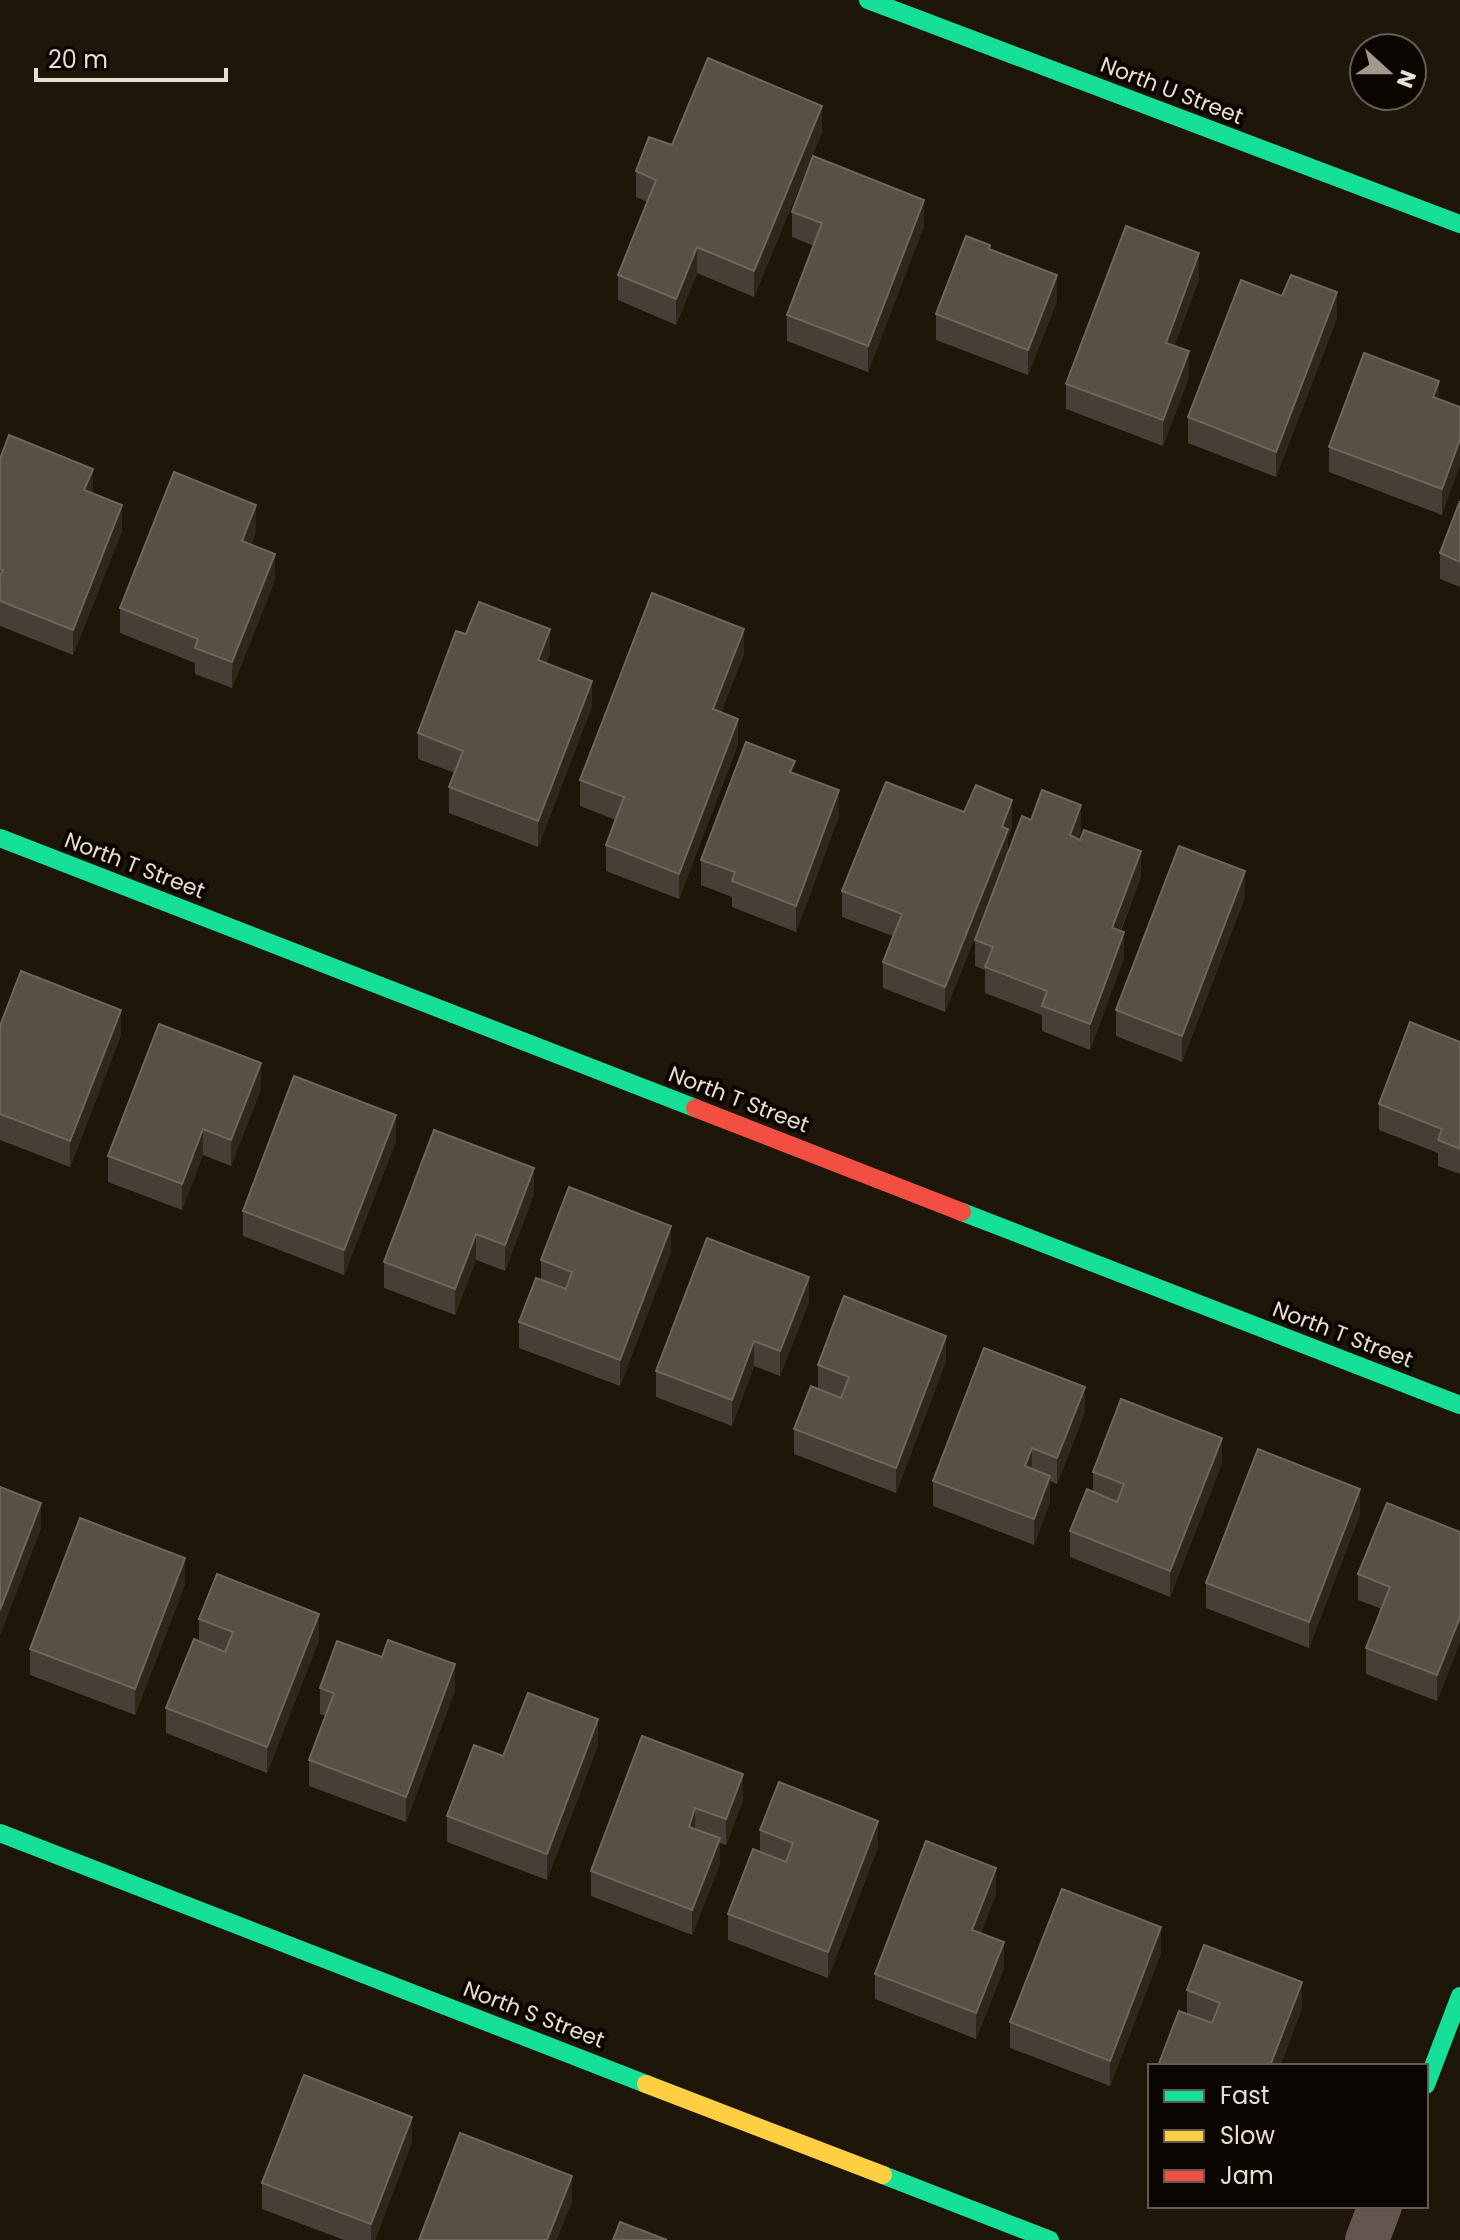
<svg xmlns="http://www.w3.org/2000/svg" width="1460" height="2240" viewBox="0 0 1460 2240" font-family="Poppins,sans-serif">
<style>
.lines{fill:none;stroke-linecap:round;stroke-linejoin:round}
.street{stroke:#645551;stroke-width:44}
.fast{stroke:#16e098;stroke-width:18}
.slow{stroke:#ffcf43;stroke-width:18}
.jam{stroke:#f24e42;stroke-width:18}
.wall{fill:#473e35}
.shaded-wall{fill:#2f271c}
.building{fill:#594f45;stroke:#6f665b;stroke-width:2}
.labels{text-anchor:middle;stroke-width:8;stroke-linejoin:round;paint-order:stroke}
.street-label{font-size:22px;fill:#e9dfcf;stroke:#0b0500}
</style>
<rect width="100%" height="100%" fill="#1e1609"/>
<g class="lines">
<polyline class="street" points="1367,2240 1380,2206"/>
<g class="fast">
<polyline points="868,0 1460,224"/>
<polyline points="0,838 695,1108"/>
<polyline points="962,1212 1460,1405"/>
<polyline points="0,1833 646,2084"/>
<polyline points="1426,2085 1460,1996"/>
<polyline points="883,2175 1050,2240"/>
</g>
<polyline class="slow" points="646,2084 883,2175"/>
<polyline class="jam" points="695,1108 962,1212"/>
</g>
<g class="wall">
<polygon points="822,132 754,297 697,273 676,325 618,300 618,275 647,202 636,197 636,171 672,145"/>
<polygon points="792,212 924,226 868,372 787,341 787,315 814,246 792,237"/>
<polygon points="990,249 1057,301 1028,375 936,340 936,314"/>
<polygon points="1199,279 1174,346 1189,377 1163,446 1066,409 1066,384"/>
<polygon points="1337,318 1276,477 1188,443 1188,417"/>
<polygon points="1439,399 1460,407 1442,515 1329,472 1329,447"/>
<polygon points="0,459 93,493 122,531 73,655 0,626"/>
<polygon points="1460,501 1460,587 1440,579 1440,553"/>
<polygon points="256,531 251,545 275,580 232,688 195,674 195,663 120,633 120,608"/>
<polygon points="466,634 550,654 546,663 592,706 538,847 449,813 449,787 455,773 418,759 418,733"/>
<polygon points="744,654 721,712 738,744 679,899 606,871 606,845 616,820 580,806 580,780"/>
<polygon points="795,774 839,816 796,932 732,907 732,897 701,885 701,860"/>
<polygon points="964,812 1012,826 1008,837 1008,853 1031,820 1081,831 1078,839 1141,876 1121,931 1124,958 1090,1050 1042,1031 1042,1015 985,993 985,970 975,966 975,940 1000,874 945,1012 883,988 883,962 893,936 842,917 842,891"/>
<polygon points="1245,897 1182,1062 1116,1036 1116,1010"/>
<polygon points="0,1026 121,1035 70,1167 0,1140"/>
<polygon points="1460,1042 1460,1174 1438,1166 1438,1153 1379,1130 1379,1104"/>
<polygon points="261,1089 231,1166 203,1155 182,1210 108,1182 108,1156"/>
<polygon points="396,1141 344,1275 243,1236 243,1211"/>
<polygon points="534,1194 505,1271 476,1260 455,1315 384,1288 384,1262"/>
<polygon points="671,1252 620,1386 519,1348 519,1322 541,1279 541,1260"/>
<polygon points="809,1302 780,1376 754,1366 732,1426 656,1397 656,1371"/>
<polygon points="946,1361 896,1493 794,1454 794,1429 818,1389 818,1365"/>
<polygon points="1085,1412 1057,1484 1050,1481 1050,1502 1034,1545 933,1506 933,1481"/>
<polygon points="1222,1463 1170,1597 1070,1557 1070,1531 1093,1491 1093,1472"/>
<polygon points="1360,1514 1309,1648 1206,1608 1206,1583"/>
<polygon points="1460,1532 1460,1642 1437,1701 1366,1674 1366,1648 1382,1609 1358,1600 1358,1574"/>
<polygon points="185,1584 135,1715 30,1675 30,1649"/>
<polygon points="199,1619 319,1640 267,1773 166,1733 166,1708 199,1642"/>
<polygon points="382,1657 455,1690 406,1822 309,1786 309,1760 326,1716 320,1714 320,1688"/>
<polygon points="642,1736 743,1800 726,1845 720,1843 720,1864 692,1935 591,1896 591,1871"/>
<polygon points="598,1745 547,1880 447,1842 447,1816 503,1756"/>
<polygon points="760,1830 878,1847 828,1978 728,1940 728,1914 760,1852"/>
<polygon points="996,1893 981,1933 1004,1968 976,2039 875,1999 875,1974"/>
<polygon points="1161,1953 1110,2086 1010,2048 1010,2022"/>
<polygon points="1187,1990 1302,2008 1280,2066 1187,2014"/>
<polygon points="412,2142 375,2240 344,2240 262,2209 262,2183"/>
</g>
<g class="shaded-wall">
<polygon points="822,106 822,132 754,297 754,271"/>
<polygon points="924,200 924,226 868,372 868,346"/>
<polygon points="697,247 697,273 676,325 676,299"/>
<polygon points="1199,253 1199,279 1166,369 1166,343"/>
<polygon points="1057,275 1057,301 1028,375 1028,350"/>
<polygon points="1337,292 1337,318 1276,477 1276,452"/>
<polygon points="1189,351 1189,377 1163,446 1163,420"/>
<polygon points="1439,381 1439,406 1433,397"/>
<polygon points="1460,439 1460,465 1442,515 1442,489"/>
<polygon points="93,469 93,494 84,490"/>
<polygon points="122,505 122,531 73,655 73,630"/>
<polygon points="256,505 256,531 242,567 242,541"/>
<polygon points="275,554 275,580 232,688 232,662"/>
<polygon points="550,629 550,654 538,686 538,660"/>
<polygon points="744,629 744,654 713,734 713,709"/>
<polygon points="592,681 592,706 538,847 538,821"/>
<polygon points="738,719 738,744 679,899 679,874"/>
<polygon points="839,790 839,816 796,932 796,906"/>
<polygon points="1012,800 1012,826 1008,837 1008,855 945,1012 945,987"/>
<polygon points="1081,805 1081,831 1070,861 1070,835"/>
<polygon points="1141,851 1141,876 1112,953 1112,928"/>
<polygon points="1245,871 1245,897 1182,1062 1182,1036"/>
<polygon points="1124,932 1124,958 1090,1050 1090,1024"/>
<polygon points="121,1010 121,1035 70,1167 70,1141"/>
<polygon points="261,1063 261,1089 231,1166 231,1140"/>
<polygon points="396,1115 396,1141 344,1275 344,1250"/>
<polygon points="203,1129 203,1155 182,1210 182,1184"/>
<polygon points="534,1168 534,1194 505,1271 505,1245"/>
<polygon points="671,1226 671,1252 620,1386 620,1360"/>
<polygon points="476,1234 476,1260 455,1315 455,1289"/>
<polygon points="809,1277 809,1302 780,1376 780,1351"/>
<polygon points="946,1336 946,1361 896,1493 896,1468"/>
<polygon points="754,1341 754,1366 732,1426 732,1400"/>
<polygon points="1085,1387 1085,1412 1057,1484 1057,1458"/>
<polygon points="1222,1438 1222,1463 1170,1597 1170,1571"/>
<polygon points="1032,1448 1032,1474 1025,1466"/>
<polygon points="1050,1476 1050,1502 1034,1545 1034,1519"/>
<polygon points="1360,1489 1360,1514 1309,1648 1309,1622"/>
<polygon points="41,1503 41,1529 0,1636 0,1610"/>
<polygon points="185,1558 185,1584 135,1715 135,1689"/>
<polygon points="319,1614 319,1640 267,1773 267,1747"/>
<polygon points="1460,1617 1460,1642 1437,1701 1437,1675"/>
<polygon points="455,1664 455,1690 406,1822 406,1797"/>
<polygon points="598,1719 598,1745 547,1880 547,1854"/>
<polygon points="743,1774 743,1800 726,1845 726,1819"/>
<polygon points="695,1808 695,1833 689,1827"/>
<polygon points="878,1821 878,1847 828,1978 828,1952"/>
<polygon points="720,1838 720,1864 692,1935 692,1910"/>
<polygon points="996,1868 996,1893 972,1956 972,1930"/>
<polygon points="1161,1927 1161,1953 1110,2086 1110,2061"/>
<polygon points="1004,1942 1004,1968 976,2039 976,2013"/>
<polygon points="1302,1982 1302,2008 1280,2066 1270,2066"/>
<polygon points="412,2117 412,2142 375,2240 371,2240 371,2224"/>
<polygon points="572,2176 572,2202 557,2240 547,2240"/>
</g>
<g class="building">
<polygon points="708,58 822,106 754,271 697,247 676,299 618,275 656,180 636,171 649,137 672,145"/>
<polygon points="813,156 924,200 868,346 787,315 822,223 792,212"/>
<polygon points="1126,226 1199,253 1166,343 1189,351 1163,420 1066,384"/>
<polygon points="966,236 990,245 989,249 1057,275 1028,350 936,314"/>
<polygon points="1291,275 1337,292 1276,452 1188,417 1241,280 1282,296"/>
<polygon points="1364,353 1439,381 1433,397 1460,407 1460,439 1442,489 1329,447"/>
<polygon points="9,435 93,469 84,490 122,505 73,630 0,601 0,577 3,570 0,569 0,459"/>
<polygon points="174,472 256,505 242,541 275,554 232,662 195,648 198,639 120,608"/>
<polygon points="1460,501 1460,562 1440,553"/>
<polygon points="652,593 744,629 713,709 738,719 679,874 606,845 624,797 580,780"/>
<polygon points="479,602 550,629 538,660 592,681 538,821 449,787 463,751 418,733 456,631 466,634"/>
<polygon points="746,742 795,761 790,772 839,790 796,906 732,881 735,872 701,860"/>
<polygon points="886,782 964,812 976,785 1012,800 1002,827 1008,829 945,987 883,962 902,914 842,891"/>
<polygon points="1042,790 1081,805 1070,835 1080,840 1084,830 1141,851 1112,928 1124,932 1090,1024 1042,1006 1047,991 985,967 993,947 975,940 1022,816 1031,820"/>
<polygon points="1179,846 1245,871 1182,1036 1116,1010"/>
<polygon points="21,971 121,1010 70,1141 0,1114 0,1026"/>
<polygon points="1410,1022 1460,1042 1460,1149 1438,1140 1442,1129 1379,1104"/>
<polygon points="159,1024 261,1063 231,1140 203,1129 182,1184 108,1156"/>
<polygon points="294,1076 396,1115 344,1250 243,1211"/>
<polygon points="434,1130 534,1168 505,1245 476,1234 455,1289 384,1262"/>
<polygon points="569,1187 671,1226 620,1360 519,1322 536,1278 566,1289 572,1272 541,1260"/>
<polygon points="707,1238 809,1277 780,1351 754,1341 732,1400 656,1371"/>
<polygon points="844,1296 946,1336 896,1468 794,1429 811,1386 841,1398 849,1377 818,1365"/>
<polygon points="984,1348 1085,1387 1057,1458 1032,1448 1025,1466 1050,1476 1034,1519 933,1481"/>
<polygon points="1121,1399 1222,1438 1170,1571 1070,1531 1087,1489 1117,1502 1124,1484 1093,1472"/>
<polygon points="1258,1449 1360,1489 1309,1622 1206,1583"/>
<polygon points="0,1487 41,1503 0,1610"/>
<polygon points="1387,1503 1460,1532 1460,1617 1437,1675 1366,1648 1390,1587 1358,1574"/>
<polygon points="80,1518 185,1558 135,1689 30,1649"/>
<polygon points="217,1574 319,1614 267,1747 166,1708 194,1639 225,1652 233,1632 199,1619"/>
<polygon points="388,1640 455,1664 406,1797 309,1760 334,1693 320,1688 337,1641 382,1657"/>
<polygon points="528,1693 598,1719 547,1854 447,1816 474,1745 503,1756"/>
<polygon points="642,1736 743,1774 726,1819 695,1808 689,1827 720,1838 692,1910 591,1871"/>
<polygon points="779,1782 878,1821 828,1952 728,1914 753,1849 786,1862 793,1843 760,1830"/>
<polygon points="926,1841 996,1868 972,1930 1004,1942 976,2013 875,1974"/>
<polygon points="1062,1889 1161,1927 1110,2061 1010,2022"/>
<polygon points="1204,1945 1302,1982 1270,2066 1158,2066 1179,2011 1212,2023 1220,2003 1187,1990"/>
<polygon points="304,2075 412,2117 371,2224 262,2183"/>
<polygon points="460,2133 572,2176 547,2240 419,2240"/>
<polygon points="620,2222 667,2240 613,2240"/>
</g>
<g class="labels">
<g class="street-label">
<text transform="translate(1172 90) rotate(21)" y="8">North U Street</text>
<text transform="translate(135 865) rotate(21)" y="8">North T Street</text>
<text transform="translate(739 1099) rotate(21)" y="8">North T Street</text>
<text transform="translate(1343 1334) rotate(21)" y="8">North T Street</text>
<text transform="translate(534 2014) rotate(21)" y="8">North S Street</text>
</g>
</g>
<rect x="1148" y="2064" width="280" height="144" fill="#0b0500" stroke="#645c53" stroke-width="2"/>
<rect x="1164" y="2090" width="40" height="12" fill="#16e098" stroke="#645c53" stroke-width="2"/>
<text x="1220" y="2104" font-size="24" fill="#e9dfcf">Fast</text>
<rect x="1164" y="2130" width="40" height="12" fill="#ffcf43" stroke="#645c53" stroke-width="2"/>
<text x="1220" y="2144" font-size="24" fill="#e9dfcf">Slow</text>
<rect x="1164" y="2170" width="40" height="12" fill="#f24e42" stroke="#645c53" stroke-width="2"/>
<text x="1220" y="2184" font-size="24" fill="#e9dfcf">Jam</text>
<g transform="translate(1388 72) rotate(111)"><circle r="38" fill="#0b0500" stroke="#645c53" stroke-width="2"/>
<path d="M0-6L14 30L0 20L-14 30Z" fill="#a2998a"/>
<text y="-12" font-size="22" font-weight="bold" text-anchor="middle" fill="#e9dfcf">N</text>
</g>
<path d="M36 68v12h190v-12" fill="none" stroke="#e9dfcf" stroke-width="4"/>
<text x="48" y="68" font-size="24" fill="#e9dfcf" stroke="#0b0500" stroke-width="6" paint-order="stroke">20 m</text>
</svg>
